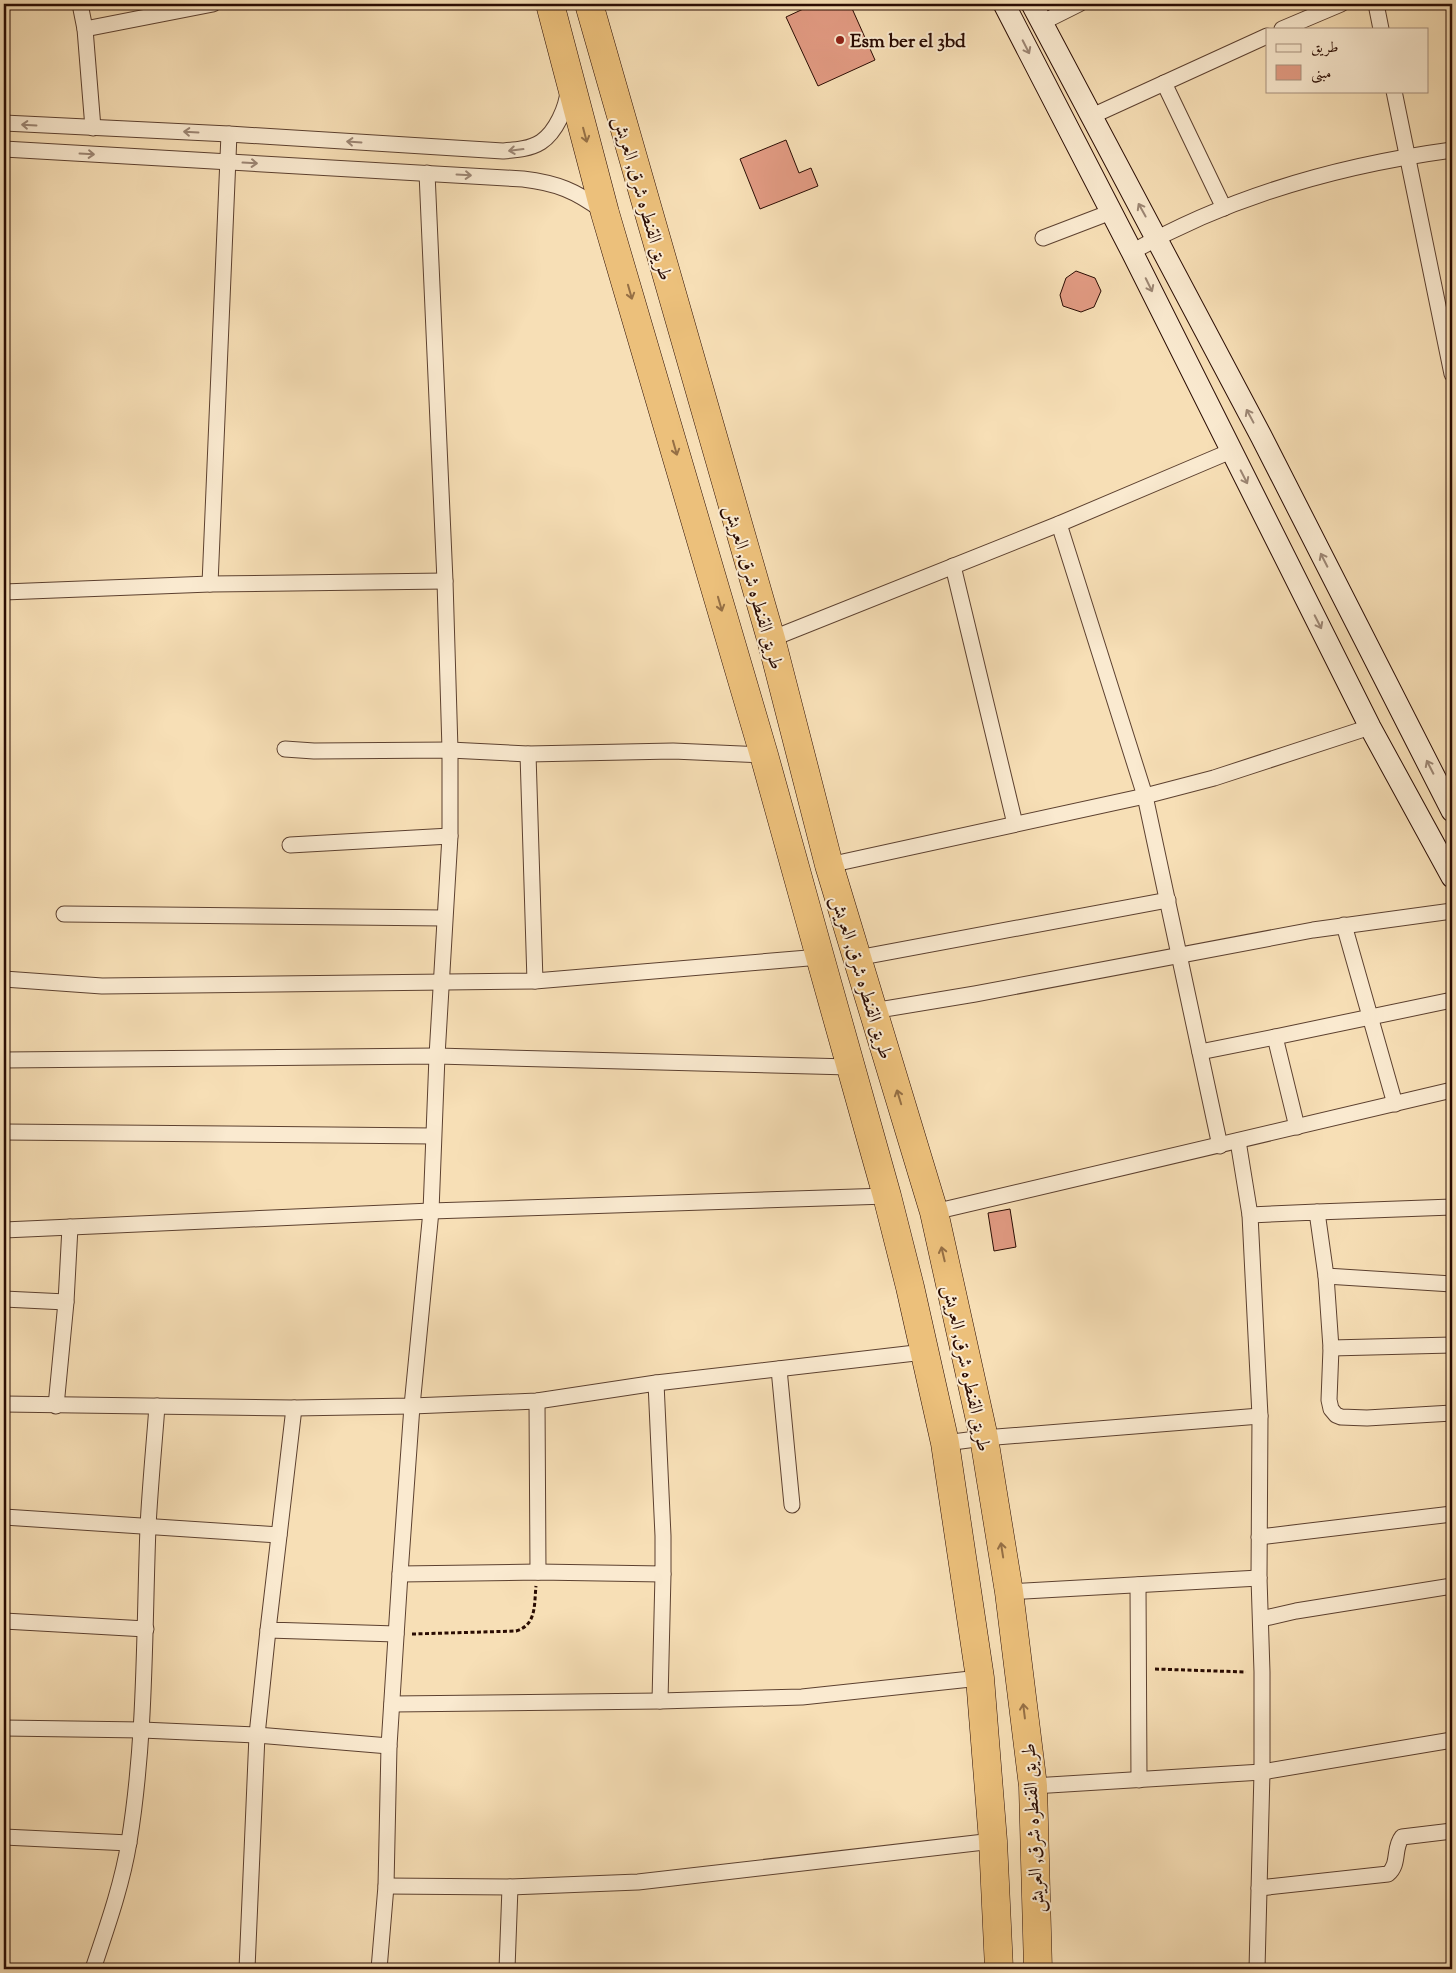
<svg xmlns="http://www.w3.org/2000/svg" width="1456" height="1973" viewBox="0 0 1456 1973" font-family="'Sorts Mill Goudy',Amiri,serif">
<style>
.building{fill:#e29b83;stroke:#2a0c03}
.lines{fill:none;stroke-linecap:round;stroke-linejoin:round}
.street-casing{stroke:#5d4130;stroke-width:17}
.secondary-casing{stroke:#2a0c03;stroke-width:23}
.highway-casing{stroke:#2a0c03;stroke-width:29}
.path{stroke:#2a0c03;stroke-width:3;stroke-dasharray:4 2.5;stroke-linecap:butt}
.street{stroke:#faead0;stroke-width:15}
.secondary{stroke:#faead0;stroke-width:21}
.highway{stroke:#ecc07b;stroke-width:28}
.oneway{stroke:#9c8674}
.oneway2{stroke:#956f45}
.poi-dot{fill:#8f2418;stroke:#faead0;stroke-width:2}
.labels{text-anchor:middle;stroke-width:4;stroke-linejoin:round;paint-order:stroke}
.poi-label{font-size:19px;font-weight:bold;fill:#2a0c03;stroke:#faead0;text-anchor:start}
.street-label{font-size:19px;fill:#2a0c03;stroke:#faead0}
</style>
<rect width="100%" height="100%" fill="#f7dfb6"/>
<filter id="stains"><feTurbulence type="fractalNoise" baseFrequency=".004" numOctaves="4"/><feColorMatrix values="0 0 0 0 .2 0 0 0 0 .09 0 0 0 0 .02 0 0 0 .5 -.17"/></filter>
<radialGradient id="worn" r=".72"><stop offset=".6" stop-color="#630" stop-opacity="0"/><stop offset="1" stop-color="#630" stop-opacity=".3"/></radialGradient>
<g class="building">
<polygon points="814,4 850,4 875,60 818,86 786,17"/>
<polygon points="786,140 799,173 811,168 818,186 760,209 740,159"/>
<polygon points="1076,271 1095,278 1101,291 1094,307 1081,312 1063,306 1060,295 1066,278"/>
<polygon points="1010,1209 1016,1247 994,1251 988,1213"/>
</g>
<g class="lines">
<g class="street-casing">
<g id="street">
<polyline points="80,4 85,29 93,128"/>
<polyline points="1376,4 1381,29"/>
<polyline points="1041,23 1079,4"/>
<polyline points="85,29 213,4"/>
<polyline points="1282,29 1341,4"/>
<polyline points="1164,83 1224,208"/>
<polyline points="1394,91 1452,374"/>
<polyline points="1092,116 1267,36"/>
<path d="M4 123 229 134 503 151C516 150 530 149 541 142 556 132 567 107 568 90"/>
<path d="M4 149 523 179C557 183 576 191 603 211"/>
<polyline points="1043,238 1111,212"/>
<path d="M1132 252C1230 196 1341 165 1452 150"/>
<polyline points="1059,524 1145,796 1220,1146"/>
<polyline points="953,566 1015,824"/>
<polyline points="210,584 229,134"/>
<polyline points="4,592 210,584 445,581"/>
<polyline points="771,639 1059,524 1231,451"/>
<polyline points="285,749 314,751 450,750 528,754 673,751 764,755"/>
<polyline points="528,754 535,981"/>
<polyline points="290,845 450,836"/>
<polyline points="829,865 1145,796 1214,778 1370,727"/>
<polyline points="64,914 444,918"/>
<polyline points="1344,925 1395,1104"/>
<polyline points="857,958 1168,900"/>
<polyline points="4,979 102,986 535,981 820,957"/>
<polyline points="873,1011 975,994 1313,930 1452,911"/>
<polyline points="1200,1052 1275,1037"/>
<polyline points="4,1060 437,1056 850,1067"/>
<polyline points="1297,1127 1275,1037 1452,1000"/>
<polyline points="4,1132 433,1136"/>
<polyline points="1238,1141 1250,1215 1260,1416 1259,1578 1262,1672 1262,1772 1257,1969"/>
<polyline points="934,1212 1452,1090"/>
<polyline points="1317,1212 1452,1207"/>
<polyline points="1250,1215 1317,1212 1326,1276 1452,1284"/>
<polyline points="4,1230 431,1211 887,1196"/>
<polyline points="1326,1276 1331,1348 1329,1400 1331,1409 1336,1415 1341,1417 1367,1418 1452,1413"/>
<polyline points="4,1299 66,1302"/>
<polyline points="1331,1348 1452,1345"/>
<polyline points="779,1369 792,1505"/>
<polyline points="537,1401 538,1572"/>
<polyline points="4,1404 294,1408 412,1406 537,1401 656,1383 924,1352"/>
<polyline points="56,1406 66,1302 70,1227"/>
<polyline points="294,1408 268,1630 396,1634"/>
<polyline points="945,1443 984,1438 1260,1416"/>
<polyline points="4,1517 279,1535"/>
<polyline points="1259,1537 1452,1514"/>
<polyline points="400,1574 538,1572 663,1574 663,1536 656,1383"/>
<polyline points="1138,1585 1139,1780"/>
<polyline points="1009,1592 1259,1578"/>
<polyline points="1261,1619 1296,1611 1452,1586"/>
<polyline points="4,1621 146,1629"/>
<polyline points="660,1701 663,1574"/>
<polyline points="392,1704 660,1701 802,1697 980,1678"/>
<polyline points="4,1728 142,1730 257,1735 389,1746"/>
<polyline points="1033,1786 1262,1772 1452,1740"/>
<polyline points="4,1837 129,1843"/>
<polyline points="386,1886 510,1887 638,1882 993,1841"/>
<path d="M1259 1888 1388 1874C1400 1864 1393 1848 1402 1837L1452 1831"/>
<path d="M93 1969C107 1927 122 1885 129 1842 146 1738 144 1632 148 1527 150 1487 154 1447 157 1406"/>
<polyline points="247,1969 257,1735 268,1630"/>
<polyline points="379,1969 386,1886 389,1746 400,1574 412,1406 431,1211 437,1056 450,836 450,750 445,581 427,173"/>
<polyline points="507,1969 510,1887"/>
</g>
</g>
<g class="secondary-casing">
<g id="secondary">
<polyline points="1004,4 1132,252 1370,727 1452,877"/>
<polyline points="1032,4 1261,436 1452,811"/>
</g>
</g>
<g class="highway-casing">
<g id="highway">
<polyline points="550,4 605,213 764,755 820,957 887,1196 910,1287 945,1443 980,1678 993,1841 999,1969"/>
<polyline points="589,4 771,639 829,865 934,1212 984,1438 1009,1592 1033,1786 1038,1969"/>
</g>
</g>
<g class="path">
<path d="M412 1634 516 1631C537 1625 534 1604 536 1586"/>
<polyline points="1155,1669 1246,1672"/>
</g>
<use href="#street" class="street"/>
<use href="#secondary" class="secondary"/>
<use href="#highway" class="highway"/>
</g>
<defs><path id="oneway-shaft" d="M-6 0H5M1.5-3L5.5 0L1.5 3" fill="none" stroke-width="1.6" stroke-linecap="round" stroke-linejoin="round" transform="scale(1.25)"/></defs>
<g class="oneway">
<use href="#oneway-shaft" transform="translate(1026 47) rotate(63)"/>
<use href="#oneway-shaft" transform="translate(29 125) rotate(-177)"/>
<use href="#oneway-shaft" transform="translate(191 132) rotate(-177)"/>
<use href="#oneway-shaft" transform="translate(354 142) rotate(-176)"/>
<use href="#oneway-shaft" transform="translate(516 150) rotate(173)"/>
<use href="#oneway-shaft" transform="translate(87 154) rotate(3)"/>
<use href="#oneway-shaft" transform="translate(250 163) rotate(3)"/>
<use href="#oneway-shaft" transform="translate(464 175) rotate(3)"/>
<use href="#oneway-shaft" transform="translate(1142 210) rotate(-119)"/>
<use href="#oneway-shaft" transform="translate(1149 285) rotate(64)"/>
<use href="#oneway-shaft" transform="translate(1250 416) rotate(-118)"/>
<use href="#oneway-shaft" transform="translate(1244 477) rotate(63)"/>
<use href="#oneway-shaft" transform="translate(1324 560) rotate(-117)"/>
<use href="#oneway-shaft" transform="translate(1318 622) rotate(63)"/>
<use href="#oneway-shaft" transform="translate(1430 767) rotate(-117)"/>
</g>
<g class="oneway2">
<use href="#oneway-shaft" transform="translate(585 135) rotate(75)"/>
<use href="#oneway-shaft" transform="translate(630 292) rotate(74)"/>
<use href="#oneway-shaft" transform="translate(675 448) rotate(74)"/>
<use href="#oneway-shaft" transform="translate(720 604) rotate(74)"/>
<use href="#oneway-shaft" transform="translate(899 1097) rotate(-107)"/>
<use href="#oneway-shaft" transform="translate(943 1254) rotate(-103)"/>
<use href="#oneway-shaft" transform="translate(1002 1550) rotate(-99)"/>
<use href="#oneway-shaft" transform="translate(1024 1711) rotate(-97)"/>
</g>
<circle class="poi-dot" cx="840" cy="40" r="5"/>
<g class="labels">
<g class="poi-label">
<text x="850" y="47">Esm ber el 3bd</text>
</g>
<g class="street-label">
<text transform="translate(644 198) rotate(74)" y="7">طريق القنطره شرق, العريش</text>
<text transform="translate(755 587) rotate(74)" y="7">طريق القنطره شرق, العريش</text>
<text transform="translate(863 977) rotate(73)" y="7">طريق القنطره شرق, العريش</text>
<text transform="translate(968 1368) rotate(78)" y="7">طريق القنطره شرق, العريش</text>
<text transform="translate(1032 1828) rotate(-93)" y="7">طريق القنطره شرق, العريش</text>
</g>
</g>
<rect width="1456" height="1973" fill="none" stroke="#f7dfb6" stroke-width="20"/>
<rect x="5" y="5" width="1446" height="1963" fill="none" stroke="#2a0c03" stroke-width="2.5"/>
<rect x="10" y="10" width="1436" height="1953" fill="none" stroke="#2a0c03"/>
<rect x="1266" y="28" width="162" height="65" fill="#faead0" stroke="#a7917e"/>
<rect x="1276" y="44" width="25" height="8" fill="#faead0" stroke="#a7917e"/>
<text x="1311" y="52" font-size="15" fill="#2a0c03">طريق</text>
<rect x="1276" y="65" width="25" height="15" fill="#e29b83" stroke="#a7917e"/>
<text x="1311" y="78" font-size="15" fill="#2a0c03">مبنى</text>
<rect width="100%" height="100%" filter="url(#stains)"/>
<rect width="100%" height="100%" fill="url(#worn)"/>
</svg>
